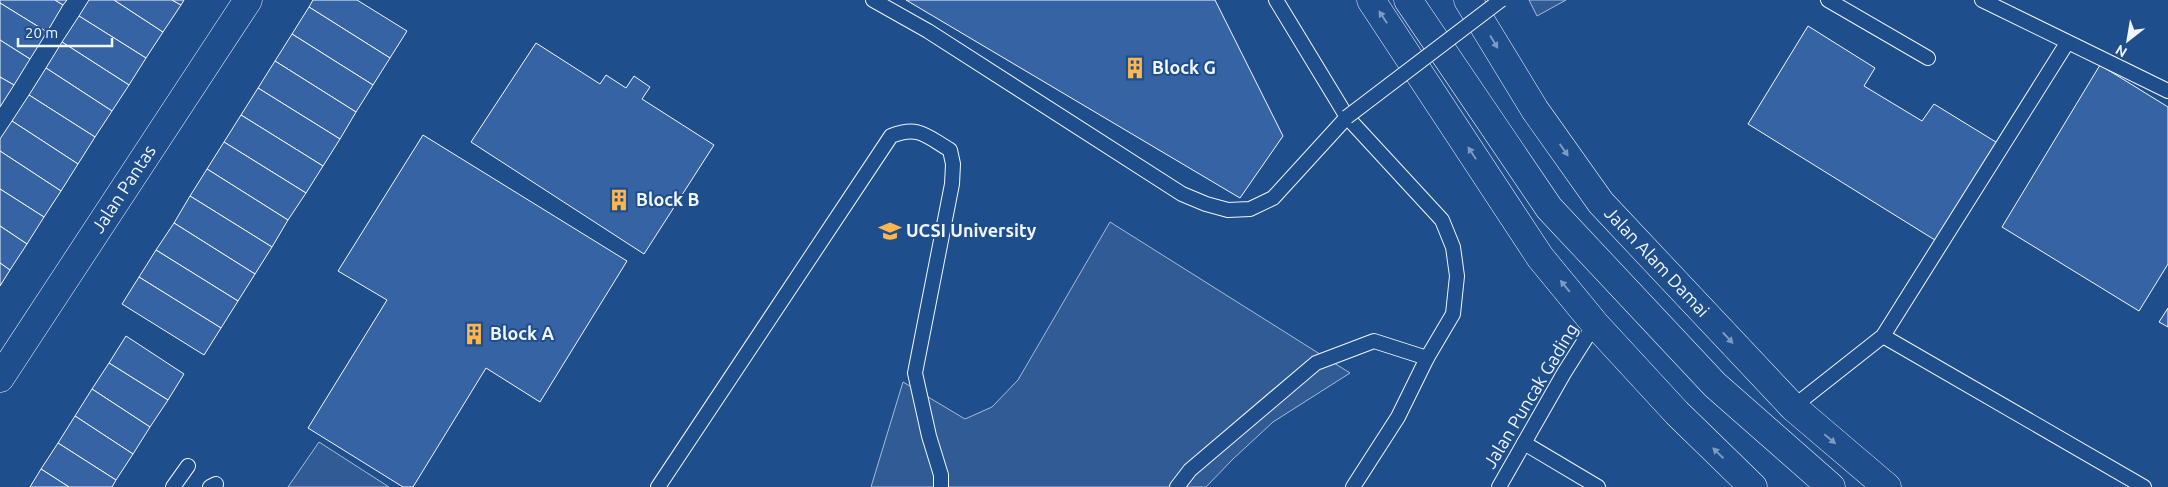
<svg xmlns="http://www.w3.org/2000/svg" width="2168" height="487" viewBox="0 0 2168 487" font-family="Ubuntu,sans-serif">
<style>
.parking{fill:#305b95;stroke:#a8bbd7}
.building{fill:#3563a3;stroke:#f2f6ff}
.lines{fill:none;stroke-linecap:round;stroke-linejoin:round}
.lane-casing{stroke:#f2f6ff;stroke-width:16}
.street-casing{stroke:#f2f6ff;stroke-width:29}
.secondary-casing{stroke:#f2f6ff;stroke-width:29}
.highway-casing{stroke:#f2f6ff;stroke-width:29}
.lane{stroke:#1f4e8c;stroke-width:14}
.street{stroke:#1f4e8c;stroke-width:28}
.secondary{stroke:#1f4e8c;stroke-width:28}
.highway{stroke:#1f4e8c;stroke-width:28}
.lane-bridge-casing{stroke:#f2f6ff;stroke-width:16;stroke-linecap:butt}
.lane-bridge{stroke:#1f4e8c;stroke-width:14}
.oneway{fill:#7e9ac0}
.labels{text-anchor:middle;stroke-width:4;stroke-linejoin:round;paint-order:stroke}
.poi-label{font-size:18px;font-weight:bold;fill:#f2f6ff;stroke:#1f4e8c;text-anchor:start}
.street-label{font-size:18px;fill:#f2f6ff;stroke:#1f4e8c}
</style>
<rect width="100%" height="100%" fill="#1f4e8c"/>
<g class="parking">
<polygon points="1529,0 1566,0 1537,16"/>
<polygon points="1110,222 1350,373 1273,422 1233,459 1206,487 871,487 903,382 965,419 992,407 1018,380"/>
<polygon points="319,442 389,487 288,487"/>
</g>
<g class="building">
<polygon points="0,0 55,0 63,5 47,32 0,3"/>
<polygon points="55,0 67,0 63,5"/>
<polygon points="89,0 114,0 163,32 146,58 79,16"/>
<polygon points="114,0 172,0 181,5 163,32"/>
<polygon points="172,0 184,0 181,5"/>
<polygon points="313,0 357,0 407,31 390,58 309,7"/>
<polygon points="906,0 1215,0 1283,136 1240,198"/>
<polygon points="0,3 47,32 30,59 0,40"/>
<polygon points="309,7 390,58 373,85 292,34"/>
<polygon points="79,16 146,58 129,85 62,42"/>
<polygon points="1808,26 1875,68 1864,86 1922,121 1934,104 2004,147 1943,245 1748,124"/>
<polygon points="292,34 373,85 356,112 275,61"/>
<polygon points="0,40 30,59 14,85 0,77"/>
<polygon points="62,42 129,85 112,111 46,68"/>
<polygon points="536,43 600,84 606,75 626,88 634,76 650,87 642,99 714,145 644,254 471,142"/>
<polygon points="275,61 356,112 340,139 258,88"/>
<polygon points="2100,65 2168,107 2168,264 2139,311 2002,227"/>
<polygon points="46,68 112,111 95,137 29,95"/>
<polygon points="0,77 14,85 0,107"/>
<polygon points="258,88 340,139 323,166 241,115"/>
<polygon points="29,95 95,137 78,164 12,121"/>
<polygon points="241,115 323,166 306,193 224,142"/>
<polygon points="12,121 78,164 61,191 0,151 0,139"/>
<polygon points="423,135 627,261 540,402 486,368 413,487 403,487 308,428 387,300 338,271"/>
<polygon points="224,142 306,193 288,220 207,169"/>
<polygon points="0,151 61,191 44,217 0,189"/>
<polygon points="207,169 288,220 272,247 190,196"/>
<polygon points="0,189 44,217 27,244 0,226"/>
<polygon points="190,196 272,247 255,274 174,223"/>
<polygon points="174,223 255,274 238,301 156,250"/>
<polygon points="0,226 27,244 10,270 0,263"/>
<polygon points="156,250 238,301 221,328 139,277"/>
<polygon points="0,263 10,270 0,286"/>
<polygon points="139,277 221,328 204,355 122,304"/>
<polygon points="2168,308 2168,327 2159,322"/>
<polygon points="126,336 184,374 168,400 109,363"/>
<polygon points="109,363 168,400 150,427 92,389"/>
<polygon points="92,389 150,427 133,454 75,416"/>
<polygon points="75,416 133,454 116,480 58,443"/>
<polygon points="58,443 116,480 112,487 69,487 41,469"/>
<polygon points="41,469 69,487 30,487"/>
</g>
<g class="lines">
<g class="lane-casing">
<g id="lane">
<polyline points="873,0 928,31 1182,194 1206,204 1228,210 1250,209 1273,198 1347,117"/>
<polyline points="1276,0 1347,117 1442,220 1453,247 1457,276 1453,314 1427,358 1398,417 1353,487"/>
<polyline points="1828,0 1928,58"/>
<polyline points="1982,0 2168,91"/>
<polyline points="1883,336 2144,487"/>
<polyline points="1793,407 1883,336 2067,43"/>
<polyline points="1524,443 1598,487"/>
<polyline points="173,487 188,466"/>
<polyline points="210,487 216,484"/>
<path d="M658 487 891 136C919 125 926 136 950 150L953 164 952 184 915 373 929 436 941 475V487"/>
<polyline points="1177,487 1190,470 1316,363 1374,341 1427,358"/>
<polyline points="1499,487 1564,373 1595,324"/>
</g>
</g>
<g class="street-casing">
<g id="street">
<path id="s1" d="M0 378 248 0"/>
</g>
</g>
<g class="secondary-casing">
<g id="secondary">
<polyline points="1371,0 1540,257 1595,324 1677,413 1753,487"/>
<path id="s2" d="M1468 0 1535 110 1601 203 1793 407 1887 487"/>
</g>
</g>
<g class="highway-casing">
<polyline id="highway" points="1408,0 1549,208 1715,385 1831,487"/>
</g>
<use href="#lane" class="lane"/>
<use href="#street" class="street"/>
<use href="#secondary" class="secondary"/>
<use href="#highway" class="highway"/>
<g class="lane-bridge-casing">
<polyline id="lane-bridge" points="1347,117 1501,0"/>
</g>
<use href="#lane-bridge" class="lane-bridge"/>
</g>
<defs><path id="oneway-solid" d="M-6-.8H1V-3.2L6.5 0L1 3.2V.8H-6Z" transform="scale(1.25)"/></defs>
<g class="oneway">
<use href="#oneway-solid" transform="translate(1383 17) rotate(-123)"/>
<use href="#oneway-solid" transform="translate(1494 42) rotate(59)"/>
<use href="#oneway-solid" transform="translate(1564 150) rotate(55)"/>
<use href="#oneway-solid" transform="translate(1472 153) rotate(-123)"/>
<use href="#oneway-solid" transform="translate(1565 286) rotate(-129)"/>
<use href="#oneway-solid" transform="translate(1728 338) rotate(47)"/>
<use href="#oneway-solid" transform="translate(1830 439) rotate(40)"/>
<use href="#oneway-solid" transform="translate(1718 453) rotate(-136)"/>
</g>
<defs>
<g id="building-bare" transform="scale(1.725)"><path d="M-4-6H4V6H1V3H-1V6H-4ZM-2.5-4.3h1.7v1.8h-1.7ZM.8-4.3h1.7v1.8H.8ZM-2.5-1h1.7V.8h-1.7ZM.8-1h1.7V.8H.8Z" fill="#ffb74d" stroke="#1f4e8c" stroke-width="2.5" paint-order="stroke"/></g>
<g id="university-bare" transform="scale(1.725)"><path d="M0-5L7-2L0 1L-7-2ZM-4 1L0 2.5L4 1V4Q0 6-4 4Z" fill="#ffb74d" stroke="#1f4e8c" stroke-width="2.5" paint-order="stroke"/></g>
</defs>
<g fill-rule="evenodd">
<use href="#building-bare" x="1135" y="68"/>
<use href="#building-bare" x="619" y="200"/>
<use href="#university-bare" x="890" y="231"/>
<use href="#building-bare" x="474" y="334"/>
</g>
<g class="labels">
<g class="poi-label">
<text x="1152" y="74">Block G</text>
<text x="636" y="206">Block B</text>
<text x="906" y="237">UCSI University</text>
<text x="490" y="340">Block A</text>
</g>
<g class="street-label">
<text dy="6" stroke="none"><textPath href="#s1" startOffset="226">Jalan Pantas</textPath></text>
<text dy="6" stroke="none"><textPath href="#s2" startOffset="324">Jalan Alam Damai</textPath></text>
<text transform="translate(1531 396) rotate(-59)" y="6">Jalan Puncak Gading</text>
</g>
</g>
<g transform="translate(2128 40) rotate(211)" stroke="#1f4e8c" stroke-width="4" paint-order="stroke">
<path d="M0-4L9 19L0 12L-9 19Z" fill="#f2f6ff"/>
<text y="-8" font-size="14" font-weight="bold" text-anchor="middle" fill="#f2f6ff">N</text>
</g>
<path d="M18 38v8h94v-8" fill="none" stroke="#f2f6ff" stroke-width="2.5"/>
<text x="25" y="38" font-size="15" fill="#f2f6ff" stroke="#1f4e8c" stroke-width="4" paint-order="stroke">20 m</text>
</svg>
